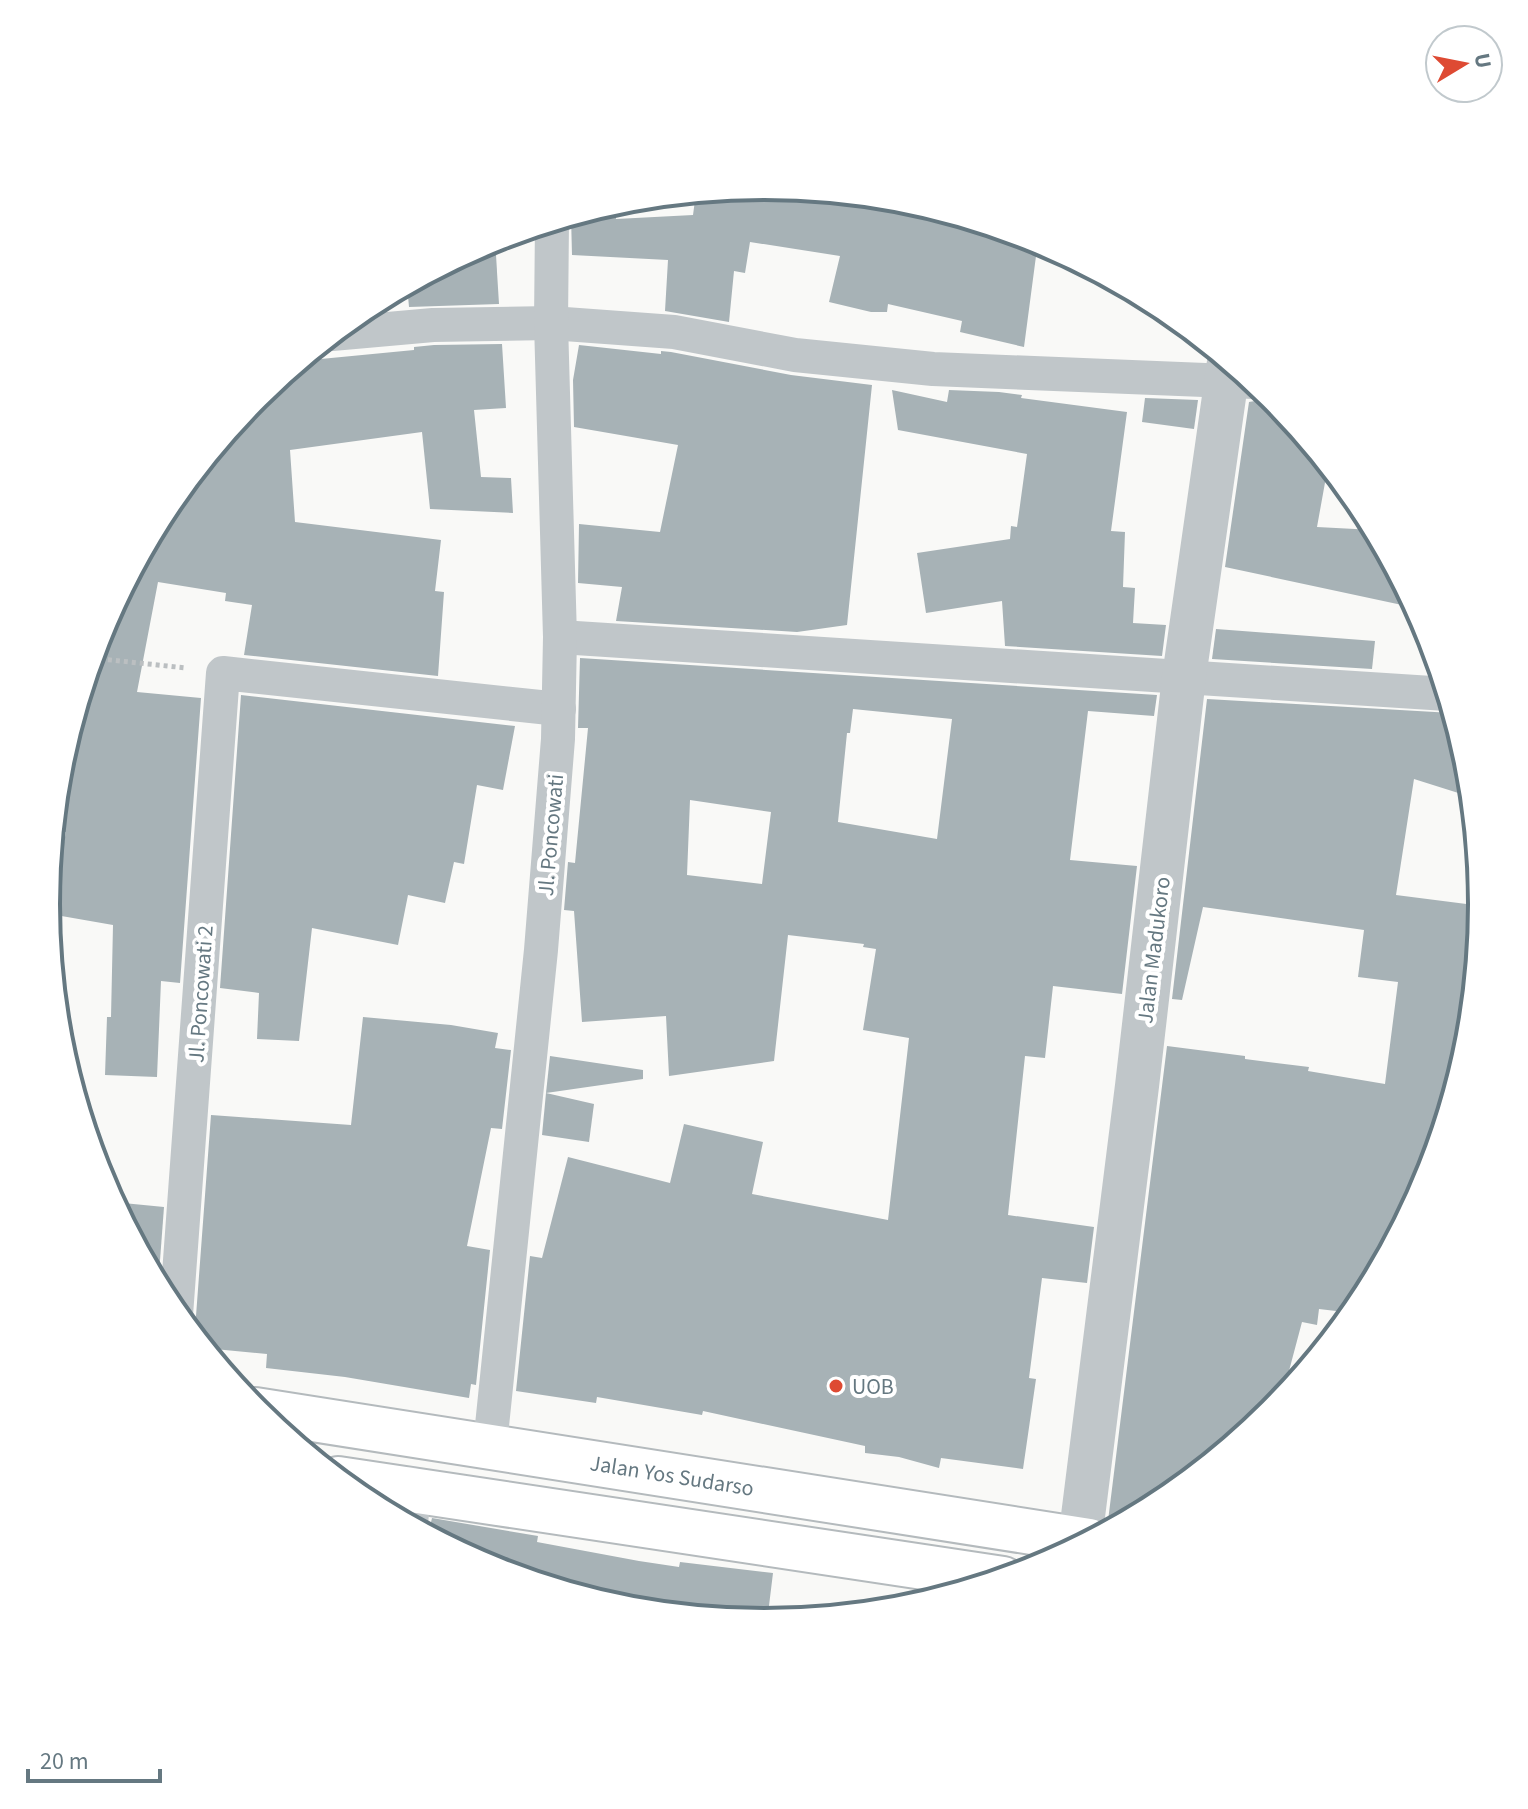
<svg xmlns="http://www.w3.org/2000/svg" width="1528" height="1809" viewBox="0 0 1528 1809" font-family="'Source Sans 3',sans-serif">
<style>
.building{fill:#a7b2b6;fill-rule:evenodd}
.lines{fill:none;stroke-linecap:round;stroke-linejoin:round}
.primary-casing{stroke:#b4babd;stroke-width:48}
.path{stroke:#bbbfc1;stroke-width:5;stroke-dasharray:4 4;stroke-linecap:butt}
.minor{stroke:#c0c6c9;stroke-width:34}
.tertiary{stroke:#c0c6c9;stroke-width:44}
.primary{stroke:#fff;stroke-width:44}
.poi-dot{fill:#de4a33;stroke:#fff;stroke-width:3}
.labels{text-anchor:middle;stroke-width:8;stroke-linejoin:round;paint-order:stroke}
.street-label{font-size:22px;fill:#657881;stroke:#fff}
.poi-label{font-size:22px;fill:#657881;stroke:#fff;text-anchor:start}
.rim{fill:none;stroke:#657881;stroke-width:4}
</style>
<rect width="100%" height="100%" fill="#f9f9f7"/>
<g class="building">
<polygon points="768,187 846,196 844,204 964,219 1038,241 1024,347 960,332 962,321 888,304 887,312 871,312 829,302 840,256 750,242 745,273 734,271 729,322 665,311 668,260 572,255 571,216 595,209 616,210 616,219 693,215 696,193 765,202"/>
<polygon points="495,239 499,304 409,307 407,285"/>
<polygon points="502,344 506,408 474,410 481,477 511,478 513,513 430,509 422,432 290,450 295,522 441,540 435,591 444,592 438,676 244,655 252,605 225,601 226,593 158,582 137,692 201,698 180,983 161,981 157,1077 105,1075 107,1017 111,1017 113,925 50,914 66,832 58,831 79,702 101,629 167,506 256,397 300,361 414,350 414,347 434,345"/>
<polygon points="579,345 661,354 661,351 671,352 791,375 872,385 847,625 797,632 616,621 622,587 578,583 579,524 660,532 678,445 574,427 573,380"/>
<polygon points="892,390 947,402 949,390 999,392 1022,395 1021,398 1127,412 1111,531 1125,532 1123,587 1135,588 1133,623 1166,625 1162,656 1005,646 1002,601 926,613 917,553 1010,539 1011,526 1017,527 1027,454 898,430"/>
<polygon points="1145,398 1198,400 1194,429 1142,422"/>
<polygon points="1261,400 1277,404 1328,466 1317,527 1374,530 1416,608 1225,567 1249,402"/>
<polygon points="1216,629 1375,641 1372,669 1212,659"/>
<path d="M580 658 1157 695 1154 716 1088 711 1070 860 1137 866 1122 994 1053 986 1045 1058 1025 1056 1008 1215 1094 1227 1087 1283 1042 1278 1029 1378 1036 1379 1023 1469 941 1458 939 1468 899 1457 865 1453V1446L703 1411 702 1415 597 1397 596 1403 516 1391 530 1256 542 1258 568 1157 670 1183 684 1124 763 1142 752 1194 888 1220 909 1038 863 1030 876 949 863 947 864 944 788 935 774 1061 669 1076 666 1016 582 1022 574 911 564 910 568 862 575 863 588 728H578ZM853 709 952 719 937 839 838 822 847 733H850ZM690 800 771 812 762 884 687 875Z"/>
<polygon points="241,695 515,726 503,790 477,785 464,864 454,862 445,903 408,895 398,945 312,928 299,1041 257,1039 259,993 220,988"/>
<polygon points="1207,699 1452,713 1468,765 1471,797 1414,779 1396,895 1482,906 1468,1045 1427,1180 1361,1304 1353,1313 1319,1309 1317,1325 1302,1322 1281,1401 1271,1413 1162,1502 1124,1523 1108,1521 1167,1046 1245,1056 1245,1059 1309,1067 1308,1071 1385,1084 1398,982 1358,977 1364,930 1203,907 1182,1000 1172,999"/>
<polygon points="363,1017 451,1025 498,1033 495,1048 511,1050 502,1129 491,1128 467,1246 490,1250 476,1385 471,1384 469,1398 345,1377 266,1368 267,1354 204,1348 189,1330 196,1316 211,1115 351,1125"/>
<polygon points="550,1056 643,1070 643,1079 546,1093"/>
<polygon points="546,1093 594,1104 589,1142 542,1135"/>
<polygon points="113,1202 164,1207 158,1287"/>
<polygon points="432,1518 538,1536 537,1542 639,1561 679,1567 680,1562 773,1573 767,1622 623,1609 489,1568 428,1535"/>
</g>
<g class="lines">
<g class="primary-casing">
<g id="primary">
<polyline points="255,1410 1089,1541"/>
<polyline points="338,1479 1003,1579"/>
</g>
</g>
<polyline class="path" points="92,658 186,668"/>
<g class="minor">
<polyline points="332,334 433,325 551,323 674,332 795,355 933,369 1254,382"/>
<polyline points="560,637 1447,694"/>
<polyline points="176,1315 223,673 559,709"/>
<polyline points="490,1445 541,950 558,739 560,637 551,323 552,222"/>
</g>
<g class="tertiary">
<polyline points="406,1524 409,1489"/>
<polyline points="1080,1540 1137,1086 1184,677 1229,362"/>
</g>
<use href="#primary" class="primary"/>
</g>
<circle class="poi-dot" cx="836" cy="1386" r="8"/>
<g class="labels">
<g class="street-label">
<text transform="translate(550 835) rotate(-85)" y="8">Jl. Poncowati</text>
<text transform="translate(1153 950) rotate(-83)" y="8">Jalan Madukoro</text>
<text transform="translate(200 994) rotate(-86)" y="8">Jl. Poncowati 2</text>
<text transform="translate(672 1475) rotate(9)" y="8">Jalan Yos Sudarso</text>
</g>
<g class="poi-label">
<text x="852" y="1394">UOB</text>
</g>
</g>
<path d="M0 0H1528V1809H0ZM60 904a704 704 0 1 1 1408 0a704 704 0 1 1-1408 0Z" fill="#fff" fill-rule="evenodd"/>
<path class="rim" d="M60 904a704 704 0 1 1 1408 0a704 704 0 1 1-1408 0Z"/>
<g transform="translate(1464 64) rotate(80)"><circle r="38" fill="#ffffff" stroke="#c1c9cd" stroke-width="2"/>
<path d="M0-6L14 30L0 20L-14 30Z" fill="#de4a33"/>
<text y="-12" font-size="22" font-weight="bold" text-anchor="middle" fill="#657881">U</text>
</g>
<path d="M28 1769v12h132v-12" fill="none" stroke="#657881" stroke-width="4"/>
<text x="40" y="1769" font-size="24" fill="#657881" stroke="#ffffff" stroke-width="6" paint-order="stroke">20 m</text>
</svg>
